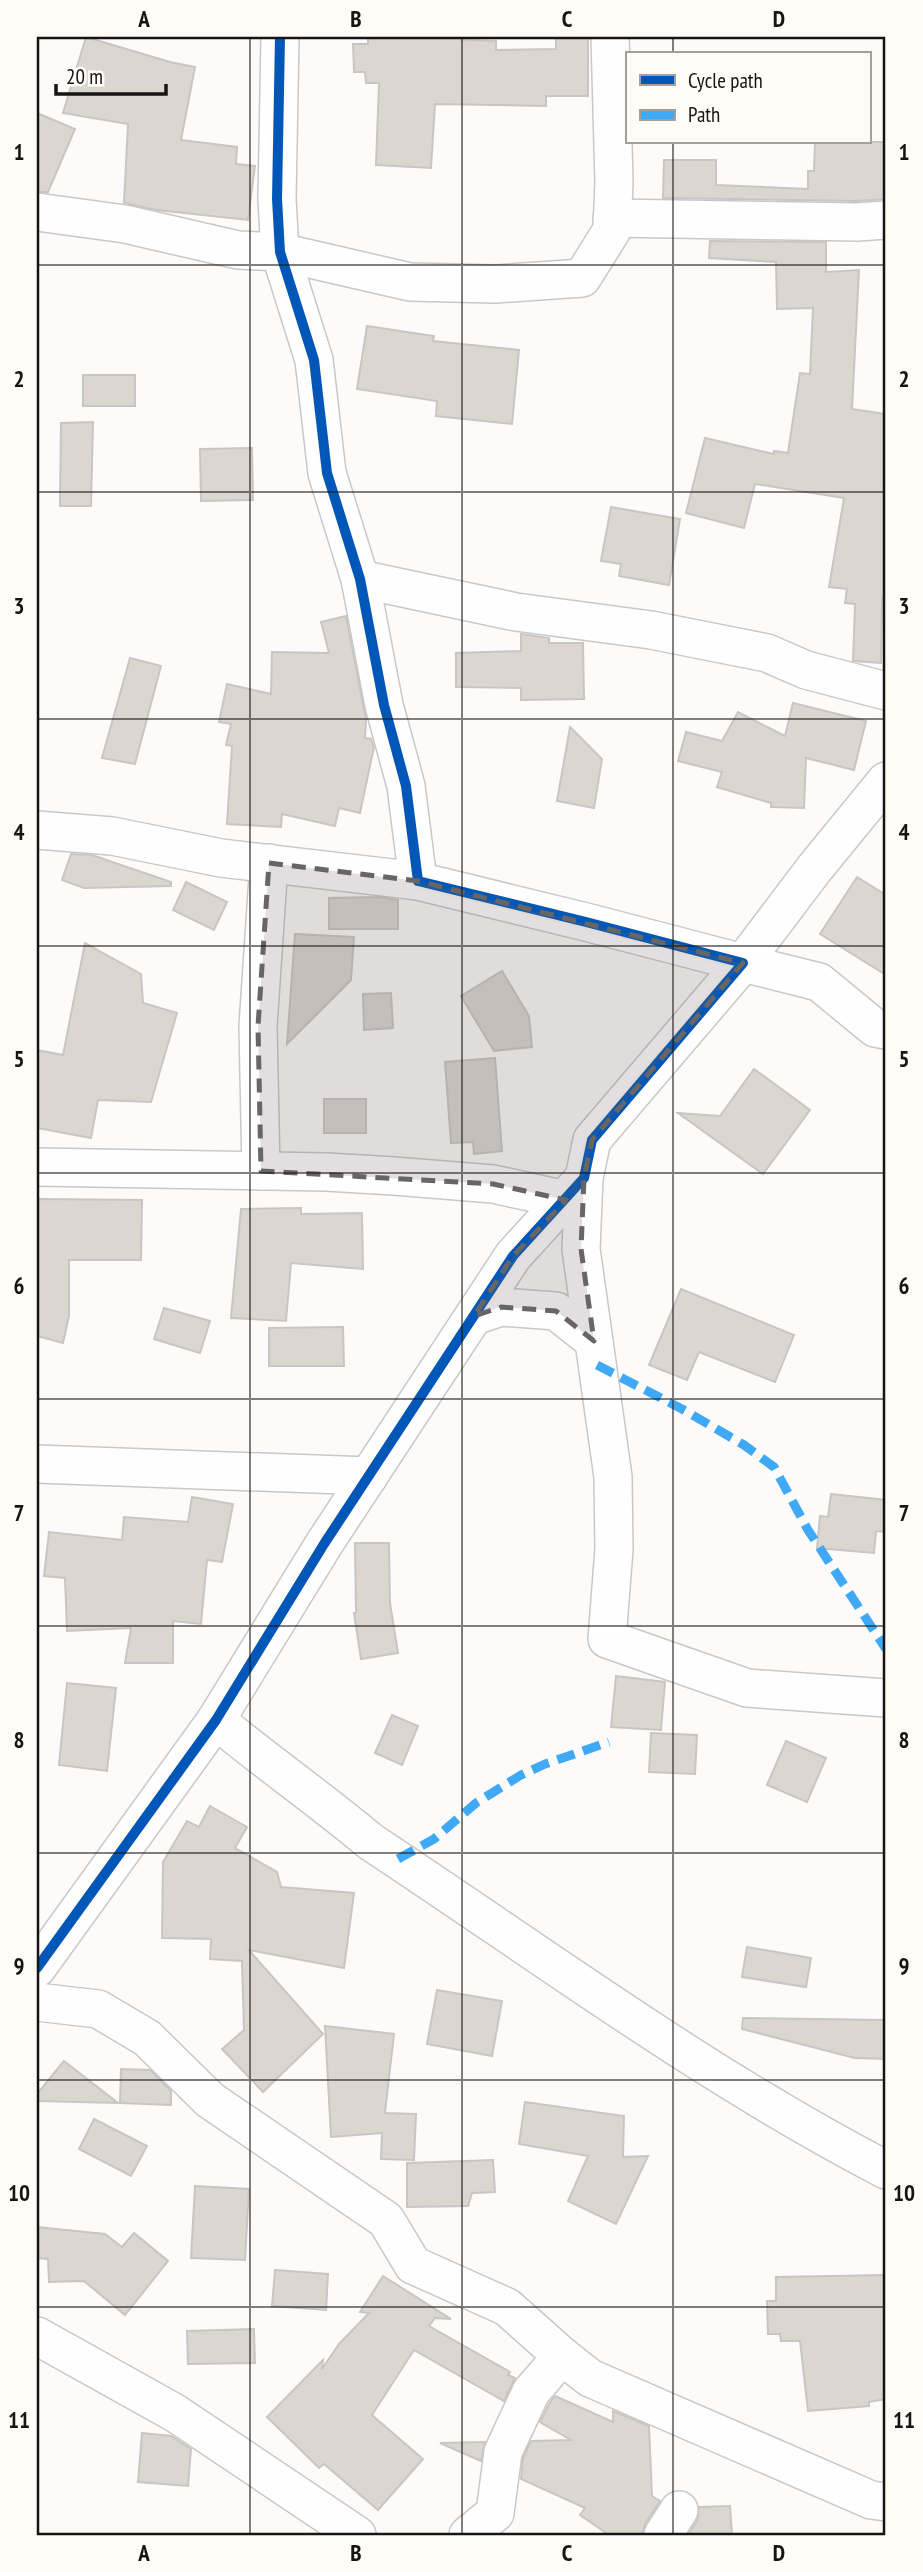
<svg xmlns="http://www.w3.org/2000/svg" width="923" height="2572" viewBox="0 0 923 2572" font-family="'PT Sans Narrow',sans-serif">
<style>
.building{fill:#dbd6d0;stroke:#c8c6c4;stroke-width:2}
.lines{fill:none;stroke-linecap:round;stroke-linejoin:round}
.minor-casing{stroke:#cac8c6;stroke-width:40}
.minor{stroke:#fffefe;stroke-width:37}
.quiet{stroke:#3fa9f5;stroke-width:9;stroke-dasharray:18 9;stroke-linecap:butt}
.cycleway-casing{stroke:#fffbf7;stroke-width:15}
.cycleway{stroke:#0057b8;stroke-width:10}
.marked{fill:#686664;fill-opacity:0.2;stroke:#686664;stroke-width:5;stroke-dasharray:14 9;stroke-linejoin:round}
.grid{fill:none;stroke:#171514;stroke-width:2;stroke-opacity:0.55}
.neatline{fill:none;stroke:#171514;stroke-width:2.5}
.grid-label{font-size:23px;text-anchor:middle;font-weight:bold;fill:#171514}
</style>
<rect width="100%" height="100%" fill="#fdfbf9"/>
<g class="building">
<polygon points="86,37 170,62 195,67 181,140 237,147 236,164 255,166 248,220 156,210 124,203 128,124 63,113"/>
<polygon points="368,37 462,37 462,40 496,41 496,50 556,49 556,37 588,37 588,96 546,96 546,106 435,104 431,168 376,165 379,83 366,83 365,72 354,72 353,44 368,44"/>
<polygon points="37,113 75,129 48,192 37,192"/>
<polygon points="823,142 886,142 886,199 856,201 663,198 664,160 716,160 716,185 808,189 808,171 814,171 815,143"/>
<polygon points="710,241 826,242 826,272 859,270 852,409 886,414 886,599 882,598 881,663 853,661 855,604 845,603 847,589 829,587 844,498 755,484 744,528 686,513 705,438 774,454 774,451 788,453 800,373 810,374 813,308 777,309 776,262 709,258"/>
<polygon points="367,326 434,336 433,341 519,350 512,424 436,416 437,401 357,389"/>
<rect x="83" y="375" width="52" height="31"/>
<polygon points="93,422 91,506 60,506 61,423"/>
<polygon points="252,448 253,500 201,501 200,449"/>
<polygon points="611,507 680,519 669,585 619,576 621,564 601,561"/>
<polygon points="346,616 366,719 365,738 371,739 374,747 360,813 339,808 335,826 282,814 281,827 227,824 232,746 226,745 231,724 219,722 227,684 271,694 272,652 329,653 321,622"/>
<polygon points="521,634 549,638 549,643 583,643 584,699 521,700 521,688 456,687 456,653 521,651"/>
<polygon points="130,658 161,666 135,764 102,758"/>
<polygon points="793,703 866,721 854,770 806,758 804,808 771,807 771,803 717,787 722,772 678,761 686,732 722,741 738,712 785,736"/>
<polygon points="570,727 602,759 594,808 557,801"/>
<polygon points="71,854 92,855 171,882 171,886 84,888 62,880"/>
<polygon points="857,877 886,895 886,975 820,934"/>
<polygon points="186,882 227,902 214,930 173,910"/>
<polygon points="378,897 398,900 398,929 329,929 329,898"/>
<polygon points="295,934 354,937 351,980 287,1044"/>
<polygon points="85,943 141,974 143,1003 177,1013 151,1102 98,1100 91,1138 37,1128 37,1050 63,1055"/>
<polygon points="502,971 529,1016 532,1047 494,1051 461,996"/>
<polygon points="391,993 393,1028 364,1030 363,994"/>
<polygon points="495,1058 502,1151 474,1154 473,1142 451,1143 445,1062"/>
<polygon points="754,1069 810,1110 763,1174 678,1113 720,1116"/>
<rect x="324" y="1099" width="42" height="34"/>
<polygon points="37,1199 142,1200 141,1260 69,1260 69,1316 63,1343 37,1336"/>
<polygon points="301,1208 301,1214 362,1213 363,1269 291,1263 286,1321 231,1318 241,1209"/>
<polygon points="681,1289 794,1335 775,1382 699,1352 687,1380 649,1365"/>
<polygon points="164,1308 210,1321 200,1353 154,1339"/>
<polygon points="343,1327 344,1366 269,1366 269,1328"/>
<polygon points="831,1494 886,1500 886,1532 876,1531 874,1553 817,1548 820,1516 828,1517"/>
<polygon points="192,1497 233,1504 222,1562 207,1560 201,1624 173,1621 173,1663 125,1663 131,1628 67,1631 65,1578 44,1576 49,1532 122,1540 124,1517 188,1522"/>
<polygon points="355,1543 389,1543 390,1603 398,1653 361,1659 354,1613 356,1613"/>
<polygon points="616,1676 665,1682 661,1730 611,1727"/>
<polygon points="67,1683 116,1688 107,1771 59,1765"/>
<polygon points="392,1715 418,1726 402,1765 375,1753"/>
<polygon points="651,1733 697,1735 695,1774 649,1772"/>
<polygon points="786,1741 826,1758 807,1802 767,1785"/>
<polygon points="210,1806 247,1827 235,1848 277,1872 281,1887 354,1893 344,1968 249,1950 323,2034 263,2092 222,2049 244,2030 242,1961 210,1959 211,1939 162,1938 163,1862 187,1821 199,1827"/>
<polygon points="747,1947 811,1958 806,1987 742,1977"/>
<polygon points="437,1990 502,2001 492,2056 427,2044"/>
<polygon points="743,2018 886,2020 886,2059 855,2058 742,2029"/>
<polygon points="325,2026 394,2034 385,2113 416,2114 414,2160 381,2159 382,2133 331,2137"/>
<polygon points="64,2061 118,2103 37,2101 37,2094"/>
<polygon points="121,2069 150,2070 171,2091 171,2105 120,2103"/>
<polygon points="525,2102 624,2116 623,2157 648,2156 616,2224 568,2201 588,2156 519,2144"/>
<polygon points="94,2119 147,2146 131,2176 79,2149"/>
<polygon points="493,2160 495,2192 472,2193 468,2206 407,2207 407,2163"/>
<polygon points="195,2186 249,2189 245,2260 191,2258"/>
<polygon points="37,2227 105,2234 122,2247 134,2233 168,2261 125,2315 84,2281 49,2282 48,2259 37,2258"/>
<polygon points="275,2270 328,2274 326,2310 272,2306"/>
<polygon points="886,2275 886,2399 869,2402 869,2406 808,2411 800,2341 781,2341 780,2334 768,2334 767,2301 776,2301 776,2277"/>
<polygon points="383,2276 451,2319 435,2318 429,2326 510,2372 508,2375 515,2378 504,2401 414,2350 372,2415 423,2459 378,2510 324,2464 319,2468 267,2417 323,2360 322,2369 339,2344 369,2313 360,2312"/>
<polygon points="254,2329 255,2363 188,2364 187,2331"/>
<polygon points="555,2396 613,2422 613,2411 649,2426 652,2496 660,2501 645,2524 642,2535 609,2535 580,2515 585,2508 521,2479 523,2458 531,2441 571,2440 540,2422 549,2404"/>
<polygon points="142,2433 171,2436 191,2449 188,2486 138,2482"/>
<polygon points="485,2442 481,2461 440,2443"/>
<polygon points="730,2506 732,2535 688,2535 697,2521 699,2507"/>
</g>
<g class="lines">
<g class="minor-casing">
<g id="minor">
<polyline points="37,212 125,224 238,250 280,252 410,282 495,284 582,278 612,230 614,182 610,37"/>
<polyline points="612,218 857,222 886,220"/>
<polyline points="360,579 516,612 651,630 767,653 806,670 886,691"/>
<polyline points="886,781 814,869 743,963 819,982 875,1028 886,1030"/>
<polyline points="37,830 112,836 221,858 418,881"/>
<polyline points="37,1167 326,1172 394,1176 493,1184 566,1200"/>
<polyline points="261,1171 258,1026 269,863"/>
<polyline points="584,1178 581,1249 613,1477 614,1549 607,1639 747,1688 886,1698"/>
<polyline points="474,1316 501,1307 556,1311 594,1341"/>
<polyline points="37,1464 369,1476"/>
<path d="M216 1720C266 1762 320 1799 371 1842 541 1954 705 2076 886 2170"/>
<polyline points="37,1968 216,1720 324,1544 513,1256 584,1178 592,1140 743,963 586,922 418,881 406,786 384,705 360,579 327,473 314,360 280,252 277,199 280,37"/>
<polyline points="37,2002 98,2009 147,2038 210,2100 386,2220 413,2265 507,2307 562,2356 590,2378 871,2500 886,2502"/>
<polyline points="37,2336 175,2413 357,2535"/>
<polyline points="468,2535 495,2513 503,2452 531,2392 562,2356"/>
<polyline points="663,2535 679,2510"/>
</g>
</g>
<use href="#minor" class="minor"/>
<g class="quiet">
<polyline points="597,1365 682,1409 744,1445 774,1467 808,1530 886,1649"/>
<polyline points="398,1859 434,1839 476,1803 521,1775 545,1764 609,1742"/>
</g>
<g class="cycleway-casing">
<polyline id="cycleway" points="37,1968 216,1720 324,1544 513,1256 584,1178 592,1140 743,963 586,922 418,881 406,786 384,705 360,579 327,473 314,360 280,252 277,199 280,37"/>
</g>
<use href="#cycleway" class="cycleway"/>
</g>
<path class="marked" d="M269 863 418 881 743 963 592 1140 584 1178 581 1249 594 1341 556 1311 501 1307 474 1316 513 1256 566 1200 493 1184 261 1171 258 1026Z"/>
<path class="grid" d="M250 37V2535M462 37V2535M673 37V54M673 142V2535M37 265H886M37 492H886M37 719H886M37 946H886M37 1173H886M37 1399H886M37 1626H886M37 1853H886M37 2080H886M37 2307H886"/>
<rect width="923" height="2572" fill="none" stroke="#fffbf7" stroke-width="77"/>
<rect x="626" y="52" width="245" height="91" fill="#fffbf7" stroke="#a29f9c" stroke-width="2"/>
<rect x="640" y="75" width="35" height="10" fill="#0057b8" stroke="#a29f9c" stroke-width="2"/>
<text x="688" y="88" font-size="21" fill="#171514">Cycle path</text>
<rect x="640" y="110" width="35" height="10" fill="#3fa9f5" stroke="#a29f9c" stroke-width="2"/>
<text x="688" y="122" font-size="21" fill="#171514">Path</text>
<path d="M56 84v10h110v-10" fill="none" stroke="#171514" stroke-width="3.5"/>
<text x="66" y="84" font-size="21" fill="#171514" stroke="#fffbf7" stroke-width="5" paint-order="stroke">20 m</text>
<rect x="38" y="38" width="846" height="2496" class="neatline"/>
<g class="grid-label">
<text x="144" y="27">A</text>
<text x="356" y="27">B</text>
<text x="567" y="27">C</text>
<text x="779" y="27">D</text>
<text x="19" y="160">1</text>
<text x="904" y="160">1</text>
<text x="19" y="387">2</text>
<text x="904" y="387">2</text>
<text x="19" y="614">3</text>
<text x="904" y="614">3</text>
<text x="19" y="840">4</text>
<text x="904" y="840">4</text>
<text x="19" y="1067">5</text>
<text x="904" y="1067">5</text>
<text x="19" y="1294">6</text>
<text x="904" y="1294">6</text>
<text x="19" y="1521">7</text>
<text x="904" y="1521">7</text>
<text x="19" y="1748">8</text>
<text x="904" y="1748">8</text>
<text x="19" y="1974">9</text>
<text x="904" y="1974">9</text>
<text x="19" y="2201">10</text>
<text x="904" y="2201">10</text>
<text x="19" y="2428">11</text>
<text x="904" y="2428">11</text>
<text x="144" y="2561">A</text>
<text x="356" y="2561">B</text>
<text x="567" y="2561">C</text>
<text x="779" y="2561">D</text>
</g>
</svg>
